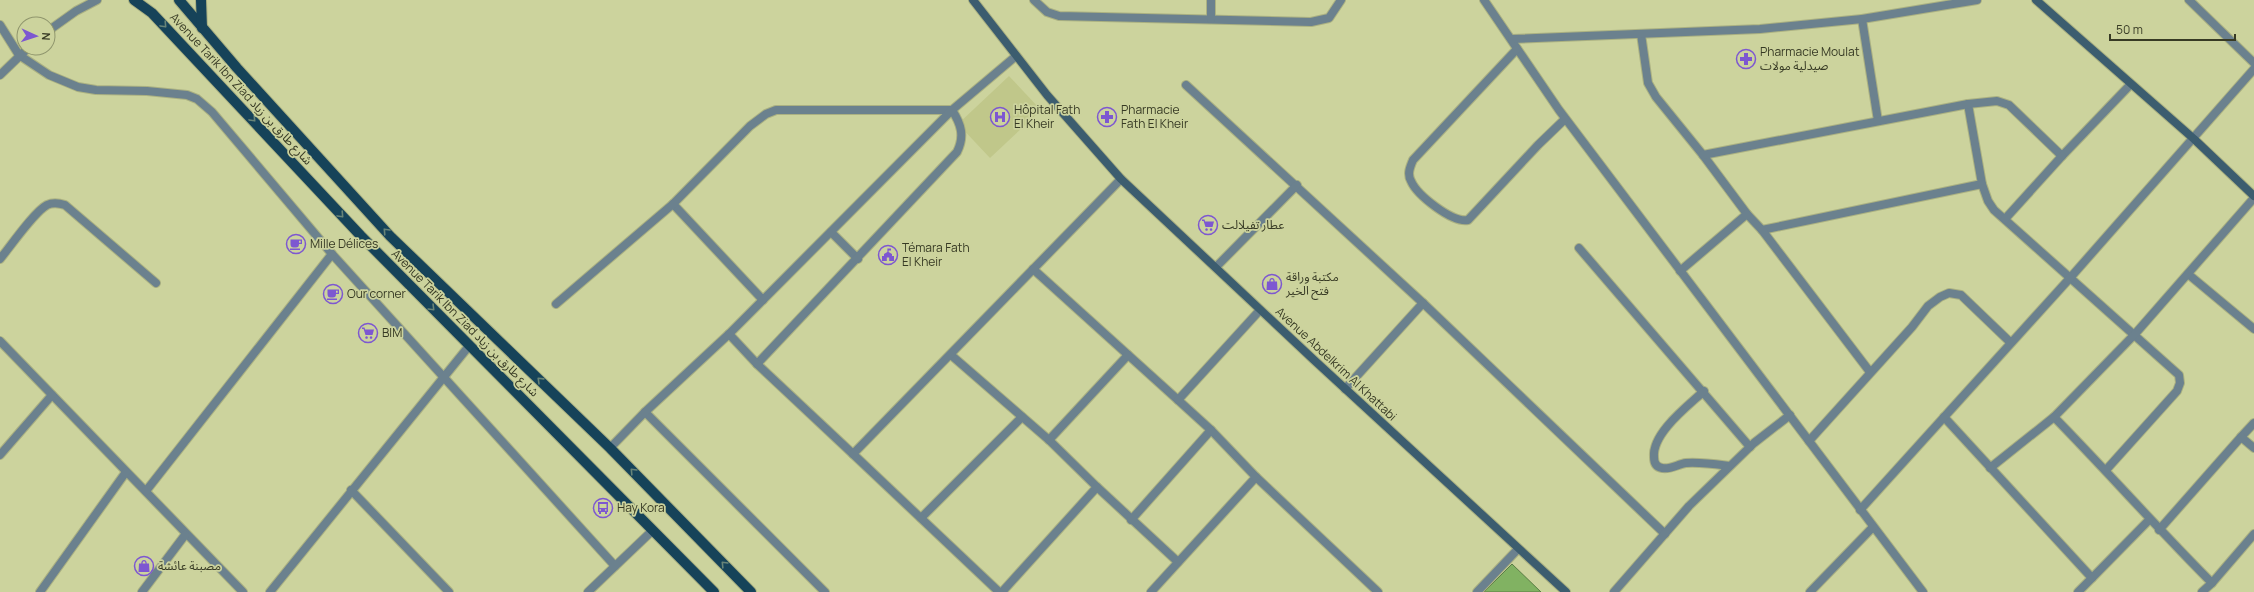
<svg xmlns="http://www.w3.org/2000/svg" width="2254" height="592" viewBox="0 0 2254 592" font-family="Manrope,'Noto Sans Arabic',sans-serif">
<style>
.built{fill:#c0c78a}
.building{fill:#81b262;stroke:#5a7d45}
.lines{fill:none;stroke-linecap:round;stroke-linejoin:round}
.lane-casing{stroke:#abb182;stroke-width:10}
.street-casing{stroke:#abb182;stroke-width:10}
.secondary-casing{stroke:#abb182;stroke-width:10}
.primary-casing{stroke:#abb182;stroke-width:12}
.lane{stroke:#6b818e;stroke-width:8}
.street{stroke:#6b818e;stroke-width:8}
.secondary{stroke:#3c5d6f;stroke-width:8}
.primary{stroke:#164359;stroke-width:10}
.oneway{stroke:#688478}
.labels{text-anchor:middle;stroke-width:3.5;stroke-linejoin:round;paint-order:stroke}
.poi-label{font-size:12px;fill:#373a24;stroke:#ccd39d;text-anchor:start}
.street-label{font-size:12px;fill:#373a24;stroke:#ccd39d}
</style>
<rect width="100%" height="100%" fill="#ccd39d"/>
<polygon class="built" points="1009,76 1041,110 990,158 958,124"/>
<polygon class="building" points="1512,564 1541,592 1484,592"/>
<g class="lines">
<g class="lane-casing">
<g id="lane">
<polyline points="645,412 825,592"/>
<polyline points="921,518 1022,417"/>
</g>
</g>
<g class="street-casing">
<g id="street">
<polyline points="1034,0 1047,12 1059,16 1311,22 1329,18 1341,0"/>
<polyline points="1484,0 1559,110 1923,592"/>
<polyline points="2189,0 2254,63"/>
<polyline points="1211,19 1211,0"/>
<polyline points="1862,19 1878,121"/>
<polyline points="0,25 19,55 49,75 78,87 96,90 147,91 187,95 197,99 212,112 332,254 615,566"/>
<polyline points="48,31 76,11 97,0"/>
<polyline points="1641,34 1648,83 1656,97 1703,155 1747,214 1762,230 1982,184 1968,104"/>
<polyline points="1512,39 1760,29 1862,19 1977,0"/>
<path d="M1517 49 1413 160C1410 167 1407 174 1411 181 1417 195 1452 223 1468 220L1538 145 1565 119"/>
<polyline points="0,75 28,48"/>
<polyline points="1186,85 1423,303 1665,534"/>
<polyline points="1703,155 1968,104 1997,101 2009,105 2062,156 2130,85"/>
<polyline points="1982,184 1988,201 1994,210 2179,375 2180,383 2177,391 2106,470"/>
<polyline points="673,204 763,300"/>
<polyline points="2005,219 2062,156"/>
<polyline points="1762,230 1870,372"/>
<polyline points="831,232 858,259"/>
<polyline points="1579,248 1750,447"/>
<path d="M0 259C10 247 34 212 47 205 53 202 59 203 65 205L156 283"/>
<polyline points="1216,267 1297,185"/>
<polyline points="1033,269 1178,400 1260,310"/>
<polyline points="1680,271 1747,214"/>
<polyline points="2188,274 2254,329"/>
<path d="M556 304 673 204 750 126 766 114 776 110H952C961 124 965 136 957 152L757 364"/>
<polyline points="729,334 757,364 853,454"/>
<polyline points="0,341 243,592"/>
<polyline points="951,355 1049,440 1097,487 1002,592"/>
<polyline points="1345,389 1423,303"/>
<path d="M1704 391C1688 406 1652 433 1654 457 1654 463 1656 467 1662 468 1670 470 1678 464 1686 463 1701 462 1714 464 1729 466"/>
<polyline points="1178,400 1211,430"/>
<polyline points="1944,417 2092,578 2078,592"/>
<path d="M2054 417C2107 471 2158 529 2212 583L2202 592"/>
<polyline points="2241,437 2254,423"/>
<polyline points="1049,440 1128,355"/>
<polyline points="1809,441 1912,327 1928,306 1940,297 1949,293 1961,295 2010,342"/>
<polyline points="610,448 645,412 729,334 952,110 1016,56"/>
<polyline points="0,455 52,395"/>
<polyline points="1990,468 2054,417 2135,334 2254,198"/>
<polyline points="1256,477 1378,592"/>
<polyline points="1097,487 1178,562"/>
<polyline points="351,490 449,592"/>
<polyline points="146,491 332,254"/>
<polyline points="1860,510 2070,278 2254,69"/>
<polyline points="1131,520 1211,430 1256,477 1151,592"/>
<polyline points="2159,530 2241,437 2254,448"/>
<polyline points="2092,578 2149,520"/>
<polyline points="2212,583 2254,534"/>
<polyline points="40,592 126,472"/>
<polyline points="142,592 185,535"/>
<polyline points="270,592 469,346"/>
<polyline points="588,592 653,530"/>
<polyline points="999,592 853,454 1121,179"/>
<polyline points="1477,592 1518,549"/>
<polyline points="1614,592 1689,506 1754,443 1790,415"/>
<polyline points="1810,592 1873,527"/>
</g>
</g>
<g class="secondary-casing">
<g id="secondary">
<polyline points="973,0 1047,95 1121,179 1314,360 1566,592"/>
<polyline points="2036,0 2194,139 2254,196"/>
</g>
</g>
<g class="primary-casing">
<g id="primary">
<polyline points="134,0 152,13 361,236 714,592"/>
<polyline points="179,0 237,68 390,236 610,448 751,592"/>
<polyline points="201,0 202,28"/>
</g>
</g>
<use href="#lane" class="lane"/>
<use href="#street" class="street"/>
<use href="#secondary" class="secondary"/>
<use href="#primary" class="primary"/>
</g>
<defs><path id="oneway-chevron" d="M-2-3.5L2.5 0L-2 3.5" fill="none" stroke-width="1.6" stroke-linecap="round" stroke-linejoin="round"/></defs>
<g class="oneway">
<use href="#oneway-chevron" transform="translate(164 25) rotate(47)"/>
<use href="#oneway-chevron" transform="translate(253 119) rotate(47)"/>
<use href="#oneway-chevron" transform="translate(341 215) rotate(47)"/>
<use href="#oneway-chevron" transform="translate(386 231) rotate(-133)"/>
<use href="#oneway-chevron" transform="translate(432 308) rotate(45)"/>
<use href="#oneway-chevron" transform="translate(540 380) rotate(-136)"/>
<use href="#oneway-chevron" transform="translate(633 471) rotate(-134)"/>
<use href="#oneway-chevron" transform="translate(724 564) rotate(-134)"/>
</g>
<defs>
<g id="pharmacy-ring" transform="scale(1)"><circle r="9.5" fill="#ccd39d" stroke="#7d57d1" stroke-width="1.5"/><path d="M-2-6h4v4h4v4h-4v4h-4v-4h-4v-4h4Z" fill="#7d57d1"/></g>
<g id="hospital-ring" transform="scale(1)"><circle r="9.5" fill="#ccd39d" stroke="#7d57d1" stroke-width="1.5"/><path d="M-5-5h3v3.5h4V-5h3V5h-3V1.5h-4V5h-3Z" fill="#7d57d1"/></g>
<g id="supermarket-ring" transform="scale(1)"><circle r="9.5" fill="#ccd39d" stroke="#7d57d1" stroke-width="1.5"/><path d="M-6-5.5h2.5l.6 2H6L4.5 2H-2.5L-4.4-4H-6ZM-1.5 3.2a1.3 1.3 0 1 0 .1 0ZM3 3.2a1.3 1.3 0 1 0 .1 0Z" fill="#7d57d1"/></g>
<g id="cafe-ring" transform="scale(1)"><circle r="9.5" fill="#ccd39d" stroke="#7d57d1" stroke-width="1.5"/><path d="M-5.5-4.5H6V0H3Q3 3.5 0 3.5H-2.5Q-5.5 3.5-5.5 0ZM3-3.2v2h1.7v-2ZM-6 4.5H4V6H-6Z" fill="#7d57d1"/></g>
<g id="civic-ring" transform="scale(1)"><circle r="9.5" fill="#ccd39d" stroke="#7d57d1" stroke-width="1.5"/><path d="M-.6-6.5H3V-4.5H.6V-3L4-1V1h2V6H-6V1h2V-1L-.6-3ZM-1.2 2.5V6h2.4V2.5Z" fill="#7d57d1"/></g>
<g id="shop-ring" transform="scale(1)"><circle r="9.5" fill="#ccd39d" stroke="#7d57d1" stroke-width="1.5"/><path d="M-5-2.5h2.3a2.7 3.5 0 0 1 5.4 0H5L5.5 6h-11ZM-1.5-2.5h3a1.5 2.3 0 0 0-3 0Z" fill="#7d57d1"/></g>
<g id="bus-ring" transform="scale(1)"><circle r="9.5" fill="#ccd39d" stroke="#7d57d1" stroke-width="1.5"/><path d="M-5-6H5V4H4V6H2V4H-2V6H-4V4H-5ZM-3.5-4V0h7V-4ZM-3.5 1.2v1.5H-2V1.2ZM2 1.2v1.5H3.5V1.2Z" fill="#7d57d1"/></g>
</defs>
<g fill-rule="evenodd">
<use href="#pharmacy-ring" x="1746" y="59"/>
<use href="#hospital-ring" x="1000" y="117"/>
<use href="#pharmacy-ring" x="1107" y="117"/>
<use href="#supermarket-ring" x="1208" y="225"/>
<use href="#cafe-ring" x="296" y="244"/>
<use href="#civic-ring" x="888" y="255"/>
<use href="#shop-ring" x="1272" y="284"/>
<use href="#cafe-ring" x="333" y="294"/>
<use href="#supermarket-ring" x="368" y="333"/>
<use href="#bus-ring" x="603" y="508"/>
<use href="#shop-ring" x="144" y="566"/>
</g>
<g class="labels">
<g class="poi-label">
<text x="1760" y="56">Pharmacie Moulat<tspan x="1760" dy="14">صيدلية مولات</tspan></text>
<text x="1014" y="114">Hôpital Fath<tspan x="1014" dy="14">El Kheir</tspan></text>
<text x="1121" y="114">Pharmacie<tspan x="1121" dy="14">Fath El Kheir</tspan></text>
<text x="1222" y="229">عطار تفيلالت</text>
<text x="310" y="248">Mille Délices</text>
<text x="902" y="252">Témara Fath<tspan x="902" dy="14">El Kheir</tspan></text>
<text x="1286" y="281">مكتبة وراقة<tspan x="1286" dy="14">فتح الخير</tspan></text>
<text x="347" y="298">Our corner</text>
<text x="382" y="337">BIM</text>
<text x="617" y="512">Hay Kora</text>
<text x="158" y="570">مصبنة عائشة</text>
</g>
<g class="street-label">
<text transform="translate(241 89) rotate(47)" y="4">Avenue Tarik Ibn Ziad شارع طارق بن زياد</text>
<text transform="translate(465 323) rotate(45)" y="4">Avenue Tarik Ibn Ziad شارع طارق بن زياد</text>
<text transform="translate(1336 364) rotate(43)" y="4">Avenue Abdelkrim Al Khattabi</text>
</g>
</g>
<g transform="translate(36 36) rotate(93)"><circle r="19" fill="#ccd39d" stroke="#90966d"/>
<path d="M0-3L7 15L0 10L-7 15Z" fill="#7d57d1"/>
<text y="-6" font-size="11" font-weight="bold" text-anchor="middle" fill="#373a24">N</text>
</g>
<path d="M2110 34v6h125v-6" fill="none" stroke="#373a24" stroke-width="2"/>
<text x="2116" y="34" font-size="12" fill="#373a24" stroke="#ccd39d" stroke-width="3" paint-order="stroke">50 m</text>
</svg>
